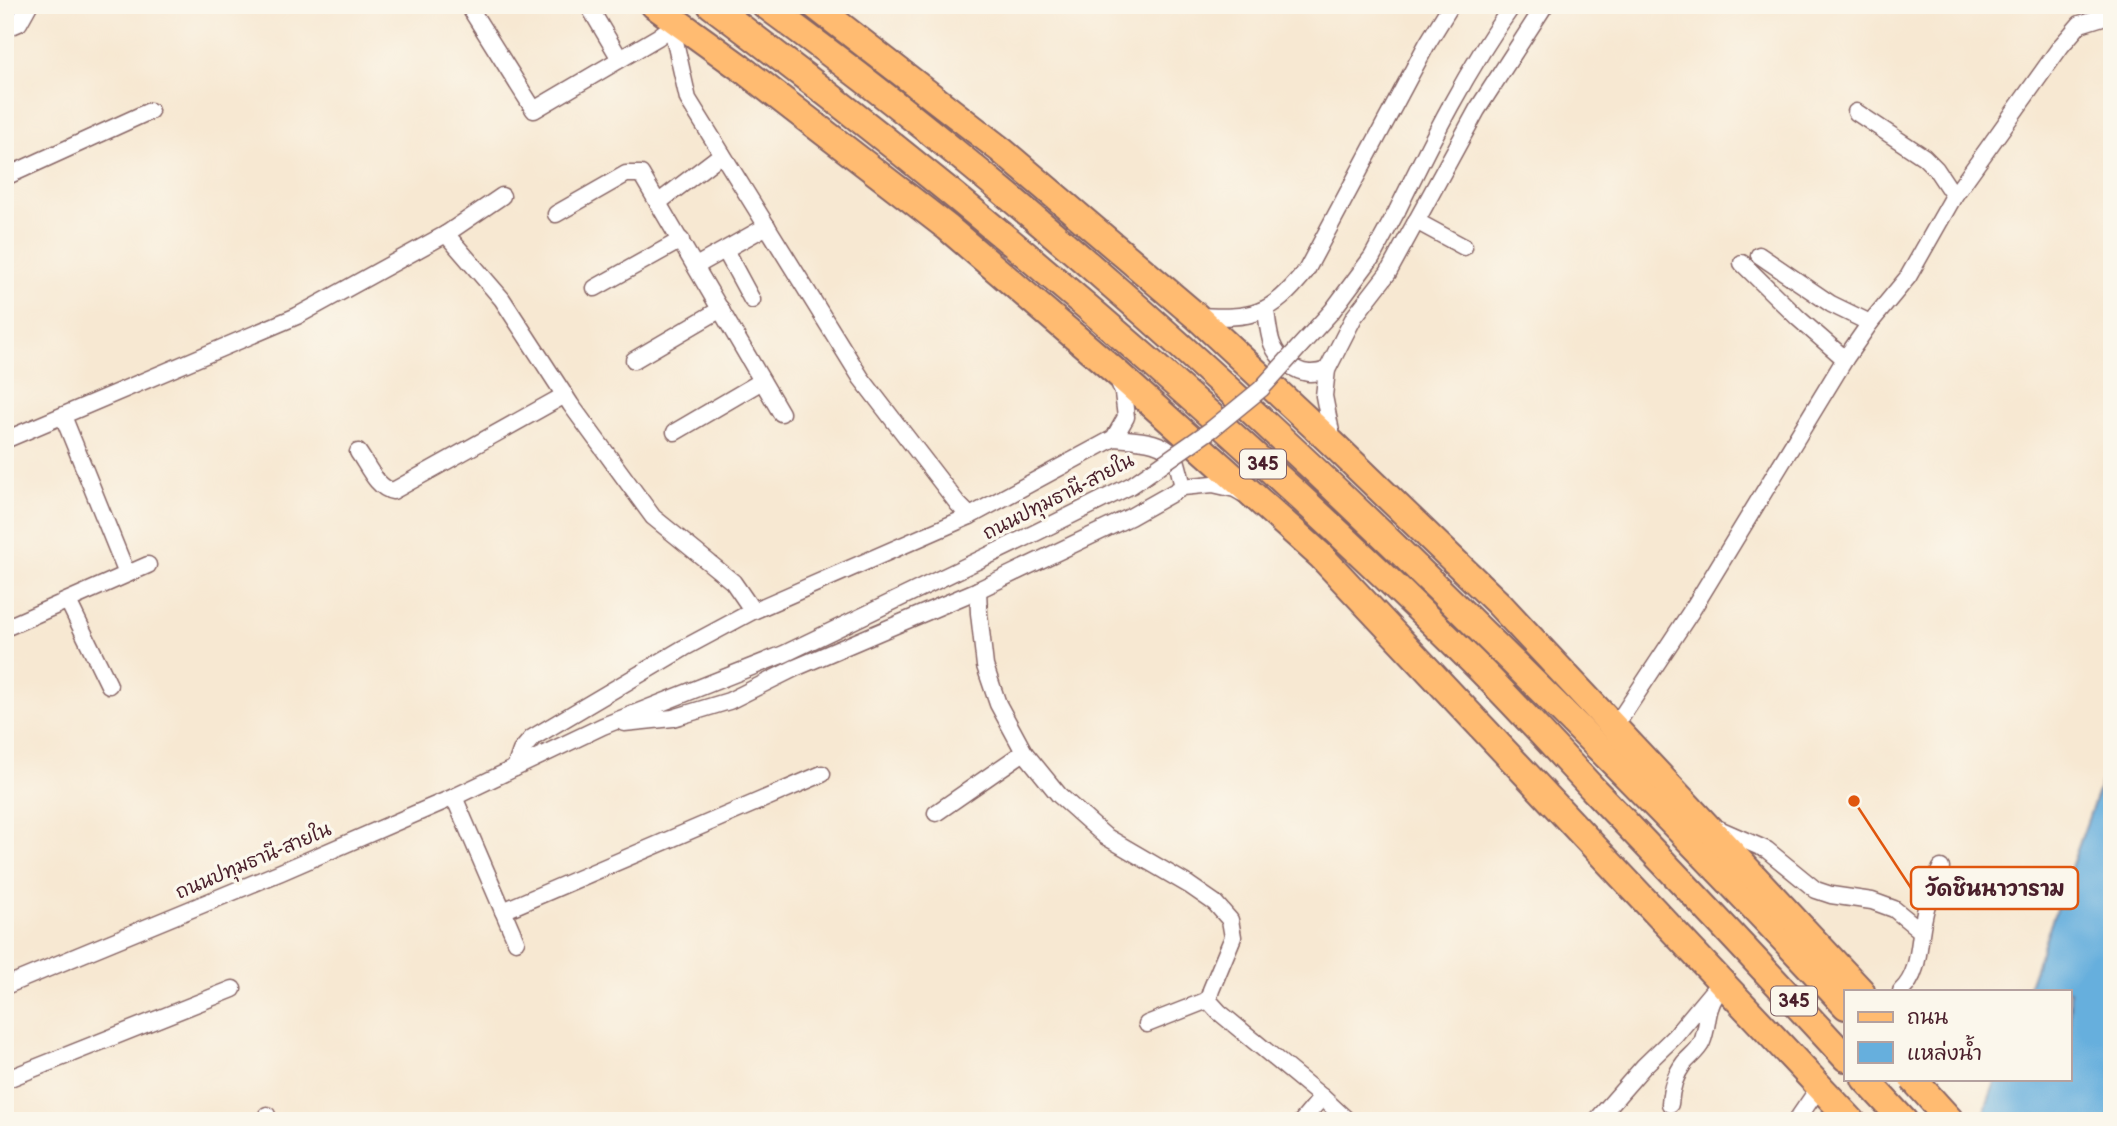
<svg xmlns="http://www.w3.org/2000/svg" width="2117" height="1126" viewBox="0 0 2117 1126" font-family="'Balsamiq Sans','Playpen Sans Thai',sans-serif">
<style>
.water{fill:#66afdd;stroke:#586784;stroke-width:2}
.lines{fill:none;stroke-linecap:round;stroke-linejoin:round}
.minor-casing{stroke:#876565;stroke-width:19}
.primary-casing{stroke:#876565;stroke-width:30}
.minor{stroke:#fff;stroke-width:16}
.primary{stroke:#ffbb71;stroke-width:26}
.minor-bridge-casing{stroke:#876565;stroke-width:19;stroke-linecap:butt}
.primary-bridge-casing{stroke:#876565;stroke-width:30;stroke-linecap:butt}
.minor-bridge{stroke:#fff;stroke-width:16}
.primary-bridge{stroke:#ffbb71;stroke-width:26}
.labels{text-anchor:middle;stroke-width:7;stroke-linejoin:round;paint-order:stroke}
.shield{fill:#fbf7ec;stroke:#7f6065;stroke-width:2}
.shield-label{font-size:18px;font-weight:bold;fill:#4a1f2b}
.street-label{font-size:19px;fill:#4a1f2b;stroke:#fbf7ec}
.leader{fill:none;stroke:#e0560e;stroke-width:2.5}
.callout-dot{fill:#e0560e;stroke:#fbf7ec;stroke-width:2.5}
.callout{fill:#fbf7ec;stroke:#e0560e;stroke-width:2.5}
.callout-label{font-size:21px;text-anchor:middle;font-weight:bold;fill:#4a1f2b}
</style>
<rect width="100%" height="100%" fill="#fbf7ec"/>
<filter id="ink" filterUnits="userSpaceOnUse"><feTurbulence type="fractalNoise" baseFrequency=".0143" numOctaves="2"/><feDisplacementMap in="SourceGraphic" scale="14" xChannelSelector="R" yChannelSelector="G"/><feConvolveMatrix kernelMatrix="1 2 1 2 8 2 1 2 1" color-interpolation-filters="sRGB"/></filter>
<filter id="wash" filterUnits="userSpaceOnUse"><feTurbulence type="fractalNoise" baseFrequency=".00686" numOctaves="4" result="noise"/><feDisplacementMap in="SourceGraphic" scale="28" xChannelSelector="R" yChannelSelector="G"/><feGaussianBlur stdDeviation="1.57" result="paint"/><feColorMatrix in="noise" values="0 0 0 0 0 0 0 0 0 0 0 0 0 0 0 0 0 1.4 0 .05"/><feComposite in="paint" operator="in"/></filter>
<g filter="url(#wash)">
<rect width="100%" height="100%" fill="#f7e8d2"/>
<polygon class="water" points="2112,752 2112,1121 1981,1121 1996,1079 2070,1079 2070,991 2027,991"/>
</g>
<g filter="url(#ink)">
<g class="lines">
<g class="minor-casing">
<g id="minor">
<polyline points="468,5 534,110 658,37 678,22"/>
<polyline points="588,5 620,59"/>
<polyline points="678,22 674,37 688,99 861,378 958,504 970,516"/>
<polyline points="5,29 19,23 29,5"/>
<polyline points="1856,112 1924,157 1936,169 1954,196"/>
<polyline points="5,177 150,111"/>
<polyline points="659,202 722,154"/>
<path d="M1397 211C1431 141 1467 69 1513 5"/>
<polyline points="556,214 626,174 641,174 781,413"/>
<polyline points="1416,221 1464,247"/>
<polyline points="446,234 502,299 571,405 653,517 733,582 753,611"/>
<polyline points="725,250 752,300"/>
<polyline points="1759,255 1831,304 1870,323"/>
<polyline points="1742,263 1798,318 1845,359"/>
<polyline points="696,266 767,226"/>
<polyline points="595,288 681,240"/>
<path d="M1266 310C1269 333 1269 351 1289 365 1302 374 1312 375 1327 370"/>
<path d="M1196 316C1253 319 1270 316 1306 271L1427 44 1451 5"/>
<polyline points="634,360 721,309"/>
<polyline points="63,416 127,574"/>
<polyline points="675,432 762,381"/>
<path d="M1114 438C1134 440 1166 439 1176 460 1179 468 1181 479 1183 487"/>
<polyline points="5,440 297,316 446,234 502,196"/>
<polyline points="1333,442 1324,396 1327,370 1354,317 1388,273 1477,110 1545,5"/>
<path d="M358 452C367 464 377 489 393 491L565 395"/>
<polyline points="978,590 979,613 985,666 998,704 1024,752 1059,795 1105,836 1189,885 1215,903 1230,920 1233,937 1211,990 1208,1000 1219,1012 1322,1097 1348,1121"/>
<polyline points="68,601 109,685"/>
<polyline points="5,628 148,565"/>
<polyline points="624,723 673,718 729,701 795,668 978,590 1130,517 1183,487 1213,484 1235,489 1242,493"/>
<polyline points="1614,728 1692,610 1845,359 1870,323 1908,277 1954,196 2061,46 2080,24 2112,14"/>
<polyline points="515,768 521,751 532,738 684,648 753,611 970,516 1114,438 1126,417 1123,393 1117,376"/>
<polyline points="454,797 516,941"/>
<polyline points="936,813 1024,752"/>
<polyline points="1712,826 1767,850 1816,890 1831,895 1872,901 1894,909 1921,931"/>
<polyline points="503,911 822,774"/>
<polyline points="5,986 281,872 454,797 603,726 784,654 1029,536"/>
<path d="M1901 991C1921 973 1918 941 1924 917 1927 900 1934 884 1941 868"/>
<polyline points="1147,1024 1208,1000"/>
<polyline points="5,1080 233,989"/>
<path d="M1670 1104C1671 1089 1675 1075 1684 1063 1690 1056 1698 1051 1702 1042 1709 1025 1705 1012 1716 995"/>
<polyline points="266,1121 267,1115"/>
<polyline points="1302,1121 1322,1097"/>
<polyline points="1596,1121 1644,1066 1675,1036 1721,981"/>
<polyline points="1796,1121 1820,1086"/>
</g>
</g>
<g class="primary-casing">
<g id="primary">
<polyline points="654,5 741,68 948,228 1117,373 1321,556 1852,1121"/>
<path d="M711 5C980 206 1233 426 1472 661 1514 703 1554 747 1595 791 1680 879 1763 968 1846 1058"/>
<path d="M765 5C996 174 1210 367 1415 566 1562 709 1707 855 1846 1006"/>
<polyline points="814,5 1001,150 1196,316 1333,444 1499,604 1861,991"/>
<polyline points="1865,1079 1904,1121"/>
</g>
</g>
<use href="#minor" class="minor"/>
<use href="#primary" class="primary"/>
<g class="minor-bridge-casing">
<polyline id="minor-bridge" points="1029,536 1132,485 1212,429 1261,389 1332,311 1372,257 1397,211"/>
</g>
<g class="primary-bridge-casing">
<polyline id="primary-bridge" points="1913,1079 1951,1121"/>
</g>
<use href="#minor-bridge" class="minor-bridge"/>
<use href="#primary-bridge" class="primary-bridge"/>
</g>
</g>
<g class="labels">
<g class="shield">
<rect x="1240" y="449.5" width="46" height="29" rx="5"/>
<rect x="1771" y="986.5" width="46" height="29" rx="5"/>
</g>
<g class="shield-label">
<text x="1263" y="470">345</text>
<text x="1794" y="1007">345</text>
</g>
<g class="street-label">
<text transform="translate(1058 496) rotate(-27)" y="7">ถนนปทุมธานี-สายใน</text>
<text transform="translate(253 860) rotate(-23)" y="7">ถนนปทุมธานี-สายใน</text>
</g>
</g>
<path class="leader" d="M1854 801L1911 888"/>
<circle class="callout-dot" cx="1854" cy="801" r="7"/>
<rect class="callout" x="1911" y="867" width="167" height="42" rx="7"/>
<g class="callout-label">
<text x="1995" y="896">วัดชินนาวาราม</text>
</g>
<rect width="2117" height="1126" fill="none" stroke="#fbf7ec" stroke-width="28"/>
<rect x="1844" y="990" width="228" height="91" fill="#fbf7ec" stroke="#b4a19f" stroke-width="2"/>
<rect x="1858" y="1012" width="35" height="10" fill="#ffbb71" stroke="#b4a19f" stroke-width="2"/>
<text x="1907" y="1024" font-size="21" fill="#4a1f2b">ถนน</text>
<rect x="1858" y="1042" width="35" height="21" fill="#66afdd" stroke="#b4a19f" stroke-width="2"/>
<text x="1907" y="1060" font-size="21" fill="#4a1f2b">แหล่งน้ำ</text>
</svg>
